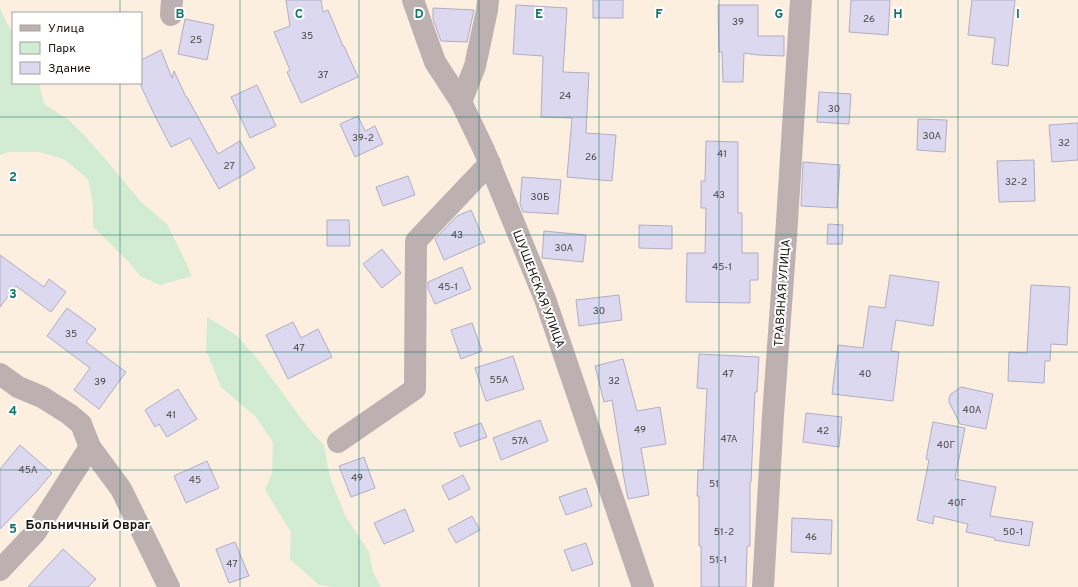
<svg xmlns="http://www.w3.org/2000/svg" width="1078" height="587" viewBox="0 0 1078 587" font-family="Overpass,sans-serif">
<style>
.green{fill:#d2ebd3}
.building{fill:#dbd8ef;stroke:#b0aec4}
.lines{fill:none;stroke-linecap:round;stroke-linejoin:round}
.minor{stroke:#bcb0b1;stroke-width:22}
.grid{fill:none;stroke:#0f766e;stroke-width:1;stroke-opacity:0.55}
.labels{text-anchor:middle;stroke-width:4;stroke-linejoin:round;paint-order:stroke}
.number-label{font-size:10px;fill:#4b4646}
.street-label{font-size:12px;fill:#1b150e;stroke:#fff}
.neighbourhood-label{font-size:13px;font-weight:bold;fill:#1b150e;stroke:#fff}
.grid-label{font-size:13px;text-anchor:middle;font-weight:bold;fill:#0f766e;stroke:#fff;stroke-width:4;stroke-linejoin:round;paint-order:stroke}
</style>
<rect width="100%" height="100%" fill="#fdefe0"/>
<g class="green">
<polygon points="0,8 7,23 13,33 13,83 39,83 44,104 69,120 85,136 107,161 141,202 167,224 181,252 192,276 160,285 140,276 129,262 93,227 93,205 88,179 64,159 39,152 9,152 0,155"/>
<polygon points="207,317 236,335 256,357 309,429 324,445 330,478 346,517 369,552 373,572 381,587 333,587 319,585 290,559 291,532 265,490 272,473 273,442 256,417 221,387 206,350"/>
</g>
<g class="building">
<polygon points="286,0 321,0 323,12 328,10 343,46 344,46 358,77 301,103 287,72 290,70 274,32 290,26"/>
<rect x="593" y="0" width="30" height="18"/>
<polygon points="851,0 890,0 888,35 849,32"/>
<polygon points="972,0 1015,0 1008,66 992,64 995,38 968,35"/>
<polygon points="516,5 567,8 563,72 589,73 586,133 616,135 612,181 567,177 572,118 541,117 543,56 513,54"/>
<polygon points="718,5 758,5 758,36 784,36 784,56 758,55 744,53 743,82 723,82 722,52 719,52"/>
<polygon points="433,8 474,10 467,42 441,41 433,19"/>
<polygon points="185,19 214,25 207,60 178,54"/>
<polygon points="161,50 172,78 174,71 186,97 187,97 218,154 240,141 255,168 219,189 190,138 171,147 154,114 141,86 141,60"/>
<polygon points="257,85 276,126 250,138 231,97"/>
<polygon points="819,92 851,94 849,124 817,122"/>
<polygon points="358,116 365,131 375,126 383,144 355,157 340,124"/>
<polygon points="918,119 947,120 945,152 917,150"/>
<polygon points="1078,123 1078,160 1052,162 1049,125"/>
<polygon points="706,141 738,142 738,213 742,213 742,253 758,253 758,280 750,280 750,303 686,302 687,253 705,253 706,208 701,208 701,181 705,181"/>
<polygon points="1034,160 1035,201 999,202 997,161"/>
<polygon points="803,162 840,165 837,208 801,206"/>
<polygon points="408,176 415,195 383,206 376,187"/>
<polygon points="522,177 561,180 558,214 523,212 520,204"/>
<polygon points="471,210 485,242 444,260 435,239 457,216"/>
<polygon points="327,220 349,220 350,246 327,246"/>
<polygon points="828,224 843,225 842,244 827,244"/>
<polygon points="639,225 672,226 672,249 639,248"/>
<polygon points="544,231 586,235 583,262 542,258"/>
<polygon points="382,249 401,273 382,288 363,264"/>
<polygon points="0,255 44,287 49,279 66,292 51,312 16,286 0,307"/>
<polygon points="462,267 471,289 435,304 428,289 428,282"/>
<polygon points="890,275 939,282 933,326 896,320 891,351 899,352 893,401 832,394 838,345 863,348 869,306 885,308"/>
<polygon points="1031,285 1070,287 1067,345 1051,344 1050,361 1045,361 1044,383 1008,381 1009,352 1027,353"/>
<polygon points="619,295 622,320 579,326 576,300"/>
<polygon points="67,308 96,329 86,342 126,372 99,409 74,390 90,368 47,336"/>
<polygon points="293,322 301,338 318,329 332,357 288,379 266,335"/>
<polygon points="472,323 482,351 461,359 451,330"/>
<polygon points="699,354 759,357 757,392 755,392 751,482 750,482 750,546 747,546 746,587 701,587 701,546 699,546 699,496 697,496 698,470 703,470 707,389 697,388"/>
<polygon points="513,356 524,389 486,401 475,368"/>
<polygon points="623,359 637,411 660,407 666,444 641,448 649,495 628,499 622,468 623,468 612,400 604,402 595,366"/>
<polygon points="961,387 993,394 986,429 960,424 949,402 949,398 951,394"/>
<polygon points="178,389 197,419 167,437 159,424 155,427 145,410"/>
<polygon points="806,413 842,417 839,447 803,442"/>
<polygon points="540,420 548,441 501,460 493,438"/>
<polygon points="933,422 965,428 955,479 996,487 990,516 1033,522 1029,546 994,540 995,538 966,532 968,524 934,516 933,524 917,520 929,460 926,459"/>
<polygon points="481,423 487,437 460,447 454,433"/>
<polygon points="20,445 52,473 37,491 0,529 0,469"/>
<polygon points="364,457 375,488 351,497 339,466"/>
<polygon points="207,461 219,488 186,503 174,476"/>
<polygon points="463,475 470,489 449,500 442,486"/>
<polygon points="586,488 592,506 566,515 559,497"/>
<polygon points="405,509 414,531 384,544 374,523"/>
<polygon points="472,516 480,530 456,543 448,529"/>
<polygon points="792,518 832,520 831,554 791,552"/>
<polygon points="235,542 249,576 229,583 216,549"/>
<polygon points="586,543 593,564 572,571 564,550"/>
<polygon points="63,549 96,579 88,587 28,587"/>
</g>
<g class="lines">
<g class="minor">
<polyline points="413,0 435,62 461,102 484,150 545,299 643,587"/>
<polyline points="171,15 172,0"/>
<polyline points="461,102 475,66 487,10 488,0"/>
<polyline points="0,374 18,387 42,397 69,414 81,424 90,447 121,489 169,587"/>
<polyline points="338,442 415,389 416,241 490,163"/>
<polyline points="0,570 35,533 90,447"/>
<polyline points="763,587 773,415 786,237 801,0"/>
</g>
</g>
<path class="grid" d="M120 0V13M240 0V587M359 0V587M479 0V587M599 0V587M719 0V587M838 0V587M958 0V587M120 83V587M0 117H1078M0 235H1078M0 352H1078M0 470H1078"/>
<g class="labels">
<g class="number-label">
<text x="869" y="22">26</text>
<text x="738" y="25">39</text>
<text x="307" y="39">35</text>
<text x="196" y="43">25</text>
<text x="323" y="78">37</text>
<text x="565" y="99">24</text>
<text x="834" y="112">30</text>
<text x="932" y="139">30А</text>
<text x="363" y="141">39-2</text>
<text x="1064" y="146">32</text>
<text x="722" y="157">41</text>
<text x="591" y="160">26</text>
<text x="229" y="169">27</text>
<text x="1016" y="185">32-2</text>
<text x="719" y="198">43</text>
<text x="540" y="200">30Б</text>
<text x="457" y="238">43</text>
<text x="564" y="251">30А</text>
<text x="722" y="270">45-1</text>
<text x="448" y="290">45-1</text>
<text x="599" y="314">30</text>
<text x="71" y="337">35</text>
<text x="299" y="351">47</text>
<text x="728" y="377">47</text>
<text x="865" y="377">40</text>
<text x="499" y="383">55А</text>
<text x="614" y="384">32</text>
<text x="100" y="385">39</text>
<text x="972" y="413">40А</text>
<text x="171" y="418">41</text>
<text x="640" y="433">49</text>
<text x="823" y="434">42</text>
<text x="729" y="442">47А</text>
<text x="520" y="444">57А</text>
<text x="946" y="448">40Г</text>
<text x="28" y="473">45А</text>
<text x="357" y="481">49</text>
<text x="195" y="483">45</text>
<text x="714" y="487">51</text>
<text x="957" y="506">40Г</text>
<text x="724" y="535">51-2</text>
<text x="1013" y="535">50-1</text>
<text x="811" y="540">46</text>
<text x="718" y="563">51-1</text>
<text x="232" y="567">47</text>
</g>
<g class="street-label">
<text transform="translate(539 289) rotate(69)" y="4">ШУШЕНСКАЯ УЛИЦА</text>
<text transform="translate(782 293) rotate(-86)" y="4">ТРАВЯНАЯ УЛИЦА</text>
</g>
<g class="neighbourhood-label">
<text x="88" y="529">Больничный Овраг</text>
</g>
</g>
<g class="grid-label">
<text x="180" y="18">B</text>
<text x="299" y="18">C</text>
<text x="419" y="18">D</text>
<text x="539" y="18">E</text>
<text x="659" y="18">F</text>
<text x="779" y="18">G</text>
<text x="898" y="18">H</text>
<text x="1018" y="18">I</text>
<text x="13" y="181">2</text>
<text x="13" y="298">3</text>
<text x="13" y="415">4</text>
<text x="13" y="533">5</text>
</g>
<rect x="12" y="12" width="130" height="72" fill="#ffffff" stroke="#a4a19f"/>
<rect x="20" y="25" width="20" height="6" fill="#bcb0b1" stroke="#a4a19f"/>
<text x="48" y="32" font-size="12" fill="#1b150e">Улица</text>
<rect x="20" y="42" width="20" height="12" fill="#d2ebd3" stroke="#a4a19f"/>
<text x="48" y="52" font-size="12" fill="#1b150e">Парк</text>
<rect x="20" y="62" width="20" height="12" fill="#dbd8ef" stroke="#a4a19f"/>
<text x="48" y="72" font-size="12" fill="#1b150e">Здание</text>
</svg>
